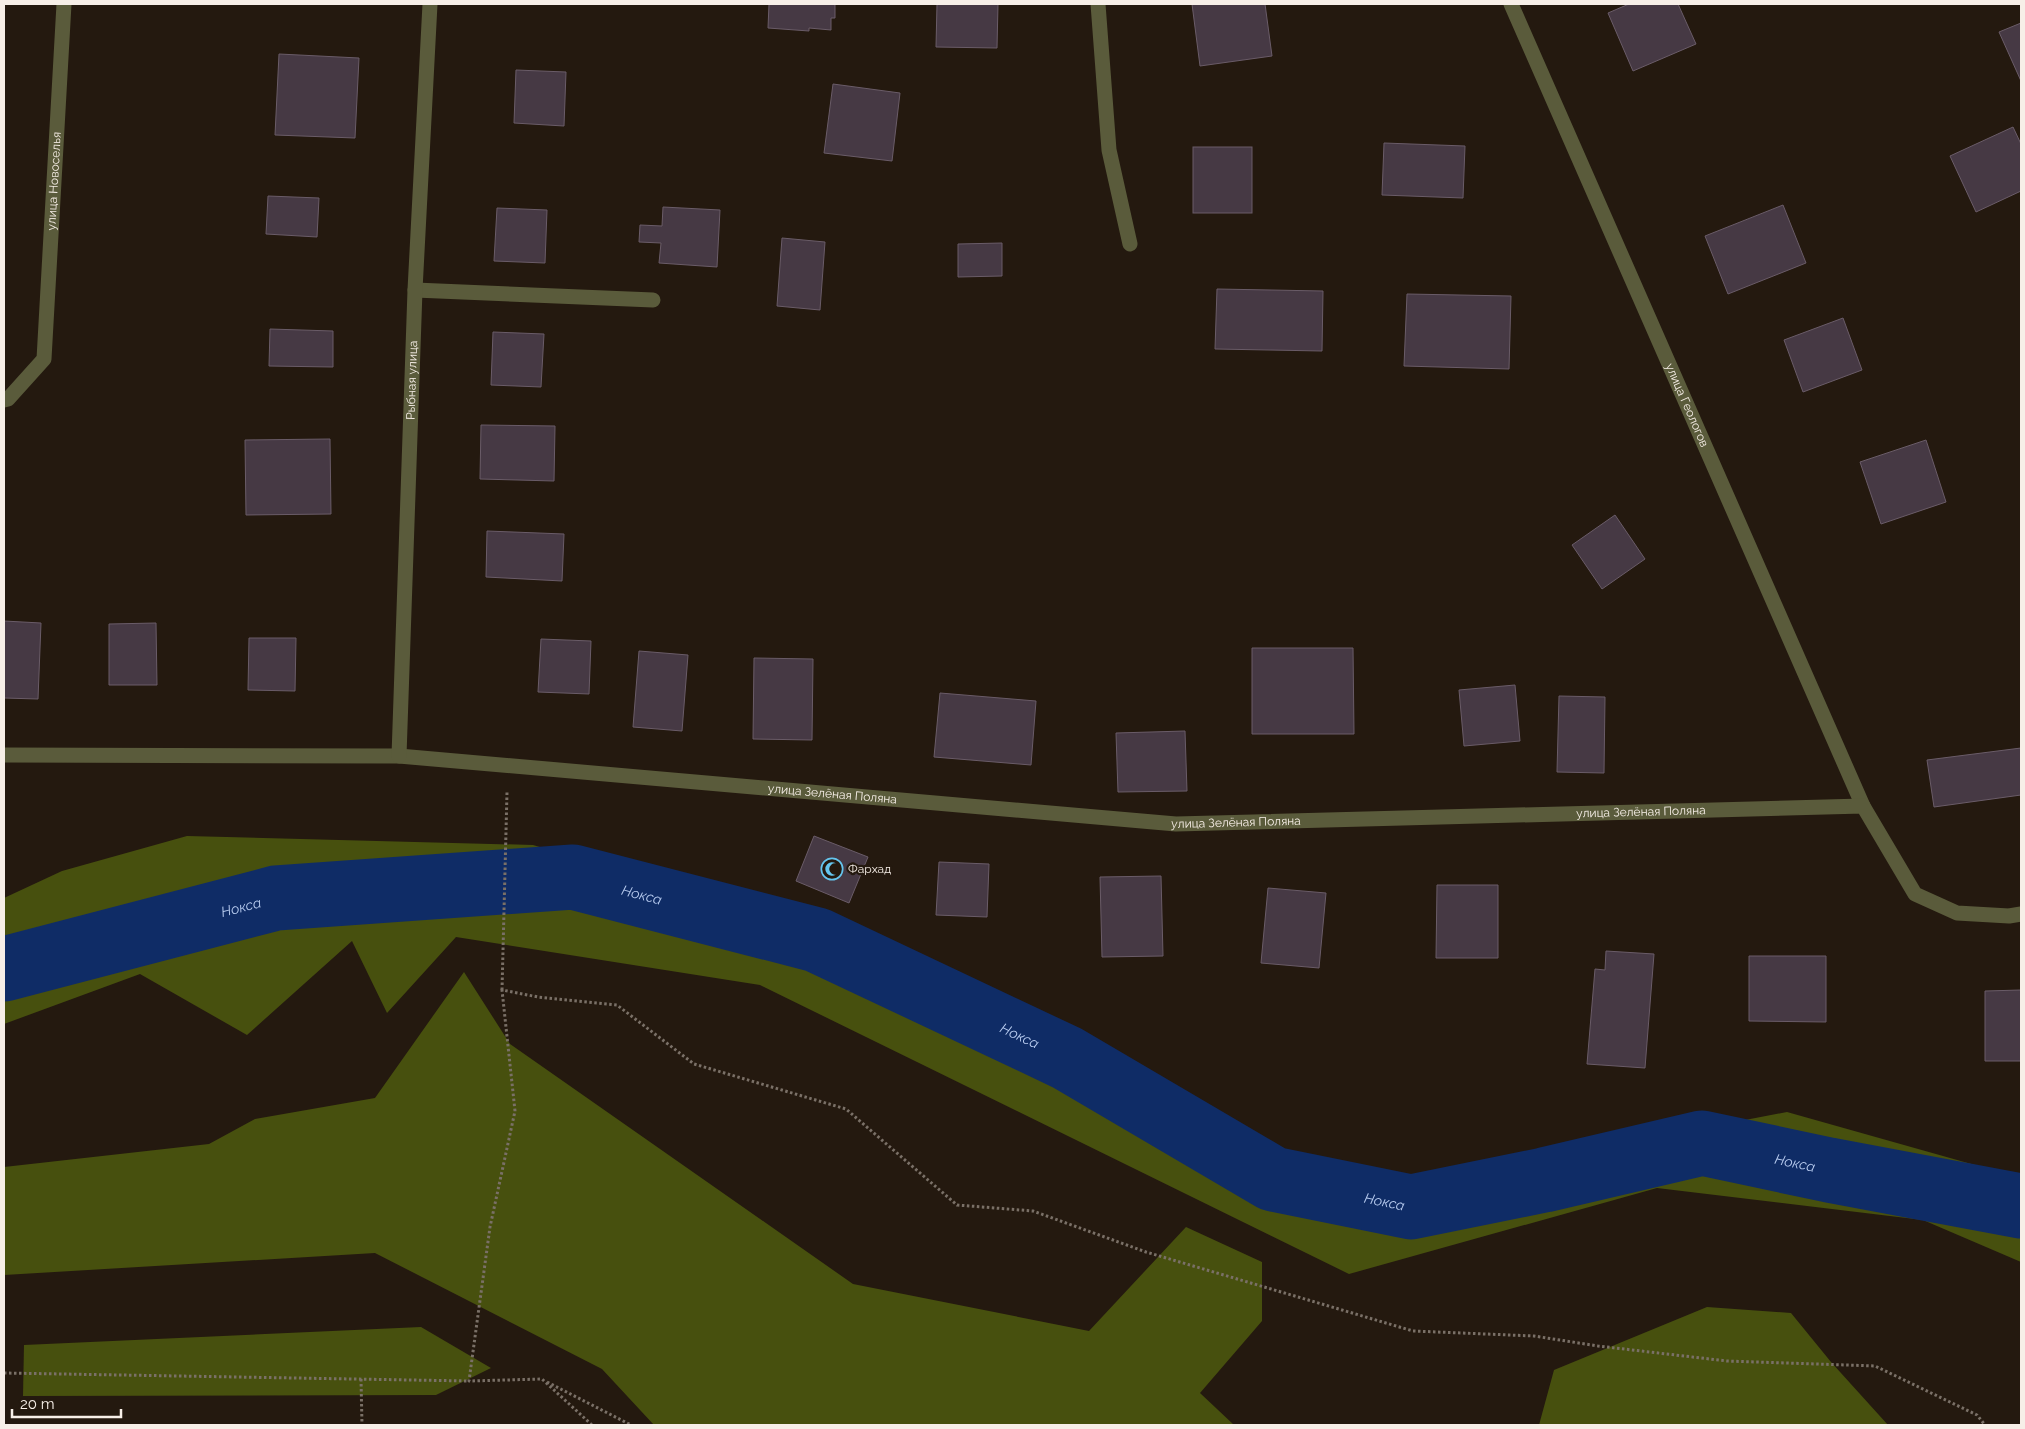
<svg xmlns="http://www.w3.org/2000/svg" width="2025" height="1429" viewBox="0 0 2025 1429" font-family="Raleway,sans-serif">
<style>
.forest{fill:#47500e}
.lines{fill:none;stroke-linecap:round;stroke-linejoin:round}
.river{stroke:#0f2c66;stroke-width:65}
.building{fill:#463944;stroke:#6a5c68}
.path{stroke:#7a7067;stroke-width:3;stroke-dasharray:2.5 2.5;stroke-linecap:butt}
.minor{stroke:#5a5b3b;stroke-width:15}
.labels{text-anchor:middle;stroke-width:4.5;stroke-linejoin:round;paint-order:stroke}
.street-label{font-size:12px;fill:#f7efe8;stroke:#24190f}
.poi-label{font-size:12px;fill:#f7efe8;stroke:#24190f;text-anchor:start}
.water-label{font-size:14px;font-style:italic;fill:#b8ccf0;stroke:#24190f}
</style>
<rect width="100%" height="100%" fill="#24190f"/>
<g class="forest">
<polygon points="187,836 533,845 820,929 1085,1052 1272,1157 1409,1185 1787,1112 2021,1178 2021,1262 1923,1220 1657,1188 1349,1274 760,985 456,937 387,1013 352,941 247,1035 140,974 4,1024 4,898 62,871"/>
<polygon points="464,972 510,1044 853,1284 1089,1331 1186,1227 1262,1262 1262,1321 1200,1393 1234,1425 654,1425 602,1369 375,1253 4,1275 4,1167 209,1144 255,1119 375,1098"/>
<polygon points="1707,1307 1791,1313 1831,1362 1888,1425 1539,1425 1554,1370"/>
<polygon points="421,1327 491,1368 436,1395 23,1396 24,1345"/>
</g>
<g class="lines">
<path class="river" id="s1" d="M4 969 276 898 573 877 817 940 1067 1058 1273 1179 1411 1207 1544 1180 1702 1143 1829 1170 2021 1206"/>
</g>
<g class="building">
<polygon points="769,4 835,4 835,18 831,18 831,30 809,28 809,31 768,28"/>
<polygon points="937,4 998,4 997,48 936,47"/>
<polygon points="1192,4 1265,4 1272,56 1200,66"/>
<polygon points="1629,4 1678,4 1696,44 1633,71 1608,13"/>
<polygon points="2021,23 2021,81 1999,32"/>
<polygon points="279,54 359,58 355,138 275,135"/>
<polygon points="516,70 566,72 564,126 514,123"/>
<polygon points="833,84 900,93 892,161 824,153"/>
<polygon points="2013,127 2021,144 2021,191 1976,212 1950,156"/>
<polygon points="1384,143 1465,146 1463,198 1382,195"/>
<rect x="1193" y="147" width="59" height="66"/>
<polygon points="268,196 319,198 317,237 266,234"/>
<polygon points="1783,205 1806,263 1728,294 1705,236"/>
<polygon points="663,207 720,210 717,267 659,263 661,243 639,242 640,225 662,226"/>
<polygon points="497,208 547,210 545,263 494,261"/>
<polygon points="782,238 825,242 820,310 777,306"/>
<polygon points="1002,243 1002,276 958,277 958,244"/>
<polygon points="1217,289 1323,291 1322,351 1215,349"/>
<polygon points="1407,294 1511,296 1509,369 1404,366"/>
<polygon points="1843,318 1862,370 1803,392 1784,340"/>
<polygon points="270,329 333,331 333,367 269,366"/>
<polygon points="493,332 544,334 541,387 491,385"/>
<polygon points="481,425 555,426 554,481 480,479"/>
<polygon points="330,439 331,514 246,515 245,440"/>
<polygon points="1926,440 1946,502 1881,524 1860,462"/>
<polygon points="1615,515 1645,559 1602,589 1572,545"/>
<polygon points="487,531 564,534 562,581 486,577"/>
<polygon points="4,621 41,623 38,699 4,698"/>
<polygon points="156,623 157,685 109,685 109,624"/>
<polygon points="249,638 296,638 295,691 248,690"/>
<polygon points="541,639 591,641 589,694 538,692"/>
<polygon points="1252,648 1353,648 1354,734 1252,734"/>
<polygon points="639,651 688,655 682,731 633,727"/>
<polygon points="754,658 813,659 812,740 753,739"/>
<polygon points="1515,685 1520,741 1464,746 1459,690"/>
<polygon points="940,693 1036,701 1031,765 934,757"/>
<polygon points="1559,696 1605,697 1604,773 1557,772"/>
<polygon points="1185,731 1187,791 1118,792 1116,733"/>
<polygon points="2021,748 2021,795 1934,807 1927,760"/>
<polygon points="814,836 868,857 849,903 796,881"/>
<polygon points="939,862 989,864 987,917 936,915"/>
<polygon points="1161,876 1163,956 1102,957 1100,877"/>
<polygon points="1437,885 1498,885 1498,958 1436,958"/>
<polygon points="1268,888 1326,893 1319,968 1261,963"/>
<polygon points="1606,951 1654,954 1645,1068 1587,1064 1595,969 1605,970"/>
<polygon points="1749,956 1826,956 1826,1022 1749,1021"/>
<polygon points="2021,990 2021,1061 1985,1061 1985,991"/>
</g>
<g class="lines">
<g class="path">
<polyline points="502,990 507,792"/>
<polyline points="4,1373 469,1381"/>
<polyline points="361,1379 362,1425"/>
<polyline points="547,1382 631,1425"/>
<polyline points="592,1425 542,1379 469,1381 490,1227 515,1111 502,990 538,997 617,1005 694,1064 846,1109 957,1205 1033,1211 1146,1252 1413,1331 1534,1336 1598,1346 1727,1361 1875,1366 1977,1415 1985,1425"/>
</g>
<g class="minor">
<polyline points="1098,4 1109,150 1130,244"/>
<path id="s2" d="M1511 4 1863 806"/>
<polyline points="415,290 653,300"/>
<path id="s3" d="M4 400 8 399 44 359 64 4"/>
<path id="s4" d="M4 755 399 756 1176 824 1863 806 1915 894 1957 913 2009 916 2021 914"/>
<path id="s5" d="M399 756 415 290 430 4"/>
</g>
</g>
<defs>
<g id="mosque-ring" transform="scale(1.125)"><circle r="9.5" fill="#24190f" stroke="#65c5ee" stroke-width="1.5"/><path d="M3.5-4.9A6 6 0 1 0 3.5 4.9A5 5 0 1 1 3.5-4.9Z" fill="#65c5ee"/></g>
</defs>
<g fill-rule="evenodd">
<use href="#mosque-ring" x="832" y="869"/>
</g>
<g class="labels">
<g class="street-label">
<text dy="4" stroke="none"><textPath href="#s3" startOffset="236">улица Новоселья</textPath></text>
<text dy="4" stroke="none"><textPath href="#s5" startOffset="376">Рыбная улица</textPath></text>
<text dy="4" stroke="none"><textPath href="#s2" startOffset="438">улица Геологов</textPath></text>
<text dy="4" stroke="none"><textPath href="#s4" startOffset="830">улица Зелёная Поляна</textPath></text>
<text dy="4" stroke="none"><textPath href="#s4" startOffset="1640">улица Зелёная Поляна</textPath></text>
<text dy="4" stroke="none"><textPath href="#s4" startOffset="1235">улица Зелёная Поляна</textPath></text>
</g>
<g class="poi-label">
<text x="848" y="873">Фархад</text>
</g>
<g class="water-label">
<text dy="5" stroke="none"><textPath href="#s1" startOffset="650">Нокса</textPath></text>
<text dy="5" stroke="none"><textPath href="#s1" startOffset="245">Нокса</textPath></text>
<text dy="5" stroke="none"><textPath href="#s1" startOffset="1055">Нокса</textPath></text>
<text dy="5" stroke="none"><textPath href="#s1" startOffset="1880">Нокса</textPath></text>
<text dy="5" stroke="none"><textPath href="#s1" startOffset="1460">Нокса</textPath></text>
</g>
</g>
<rect width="2025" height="1429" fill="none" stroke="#f7efe8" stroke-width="10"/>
<path d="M12 1409v8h109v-8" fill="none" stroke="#f7efe8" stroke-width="2.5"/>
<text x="20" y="1409" font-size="15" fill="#f7efe8" stroke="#24190f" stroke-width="4" paint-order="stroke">20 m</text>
</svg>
